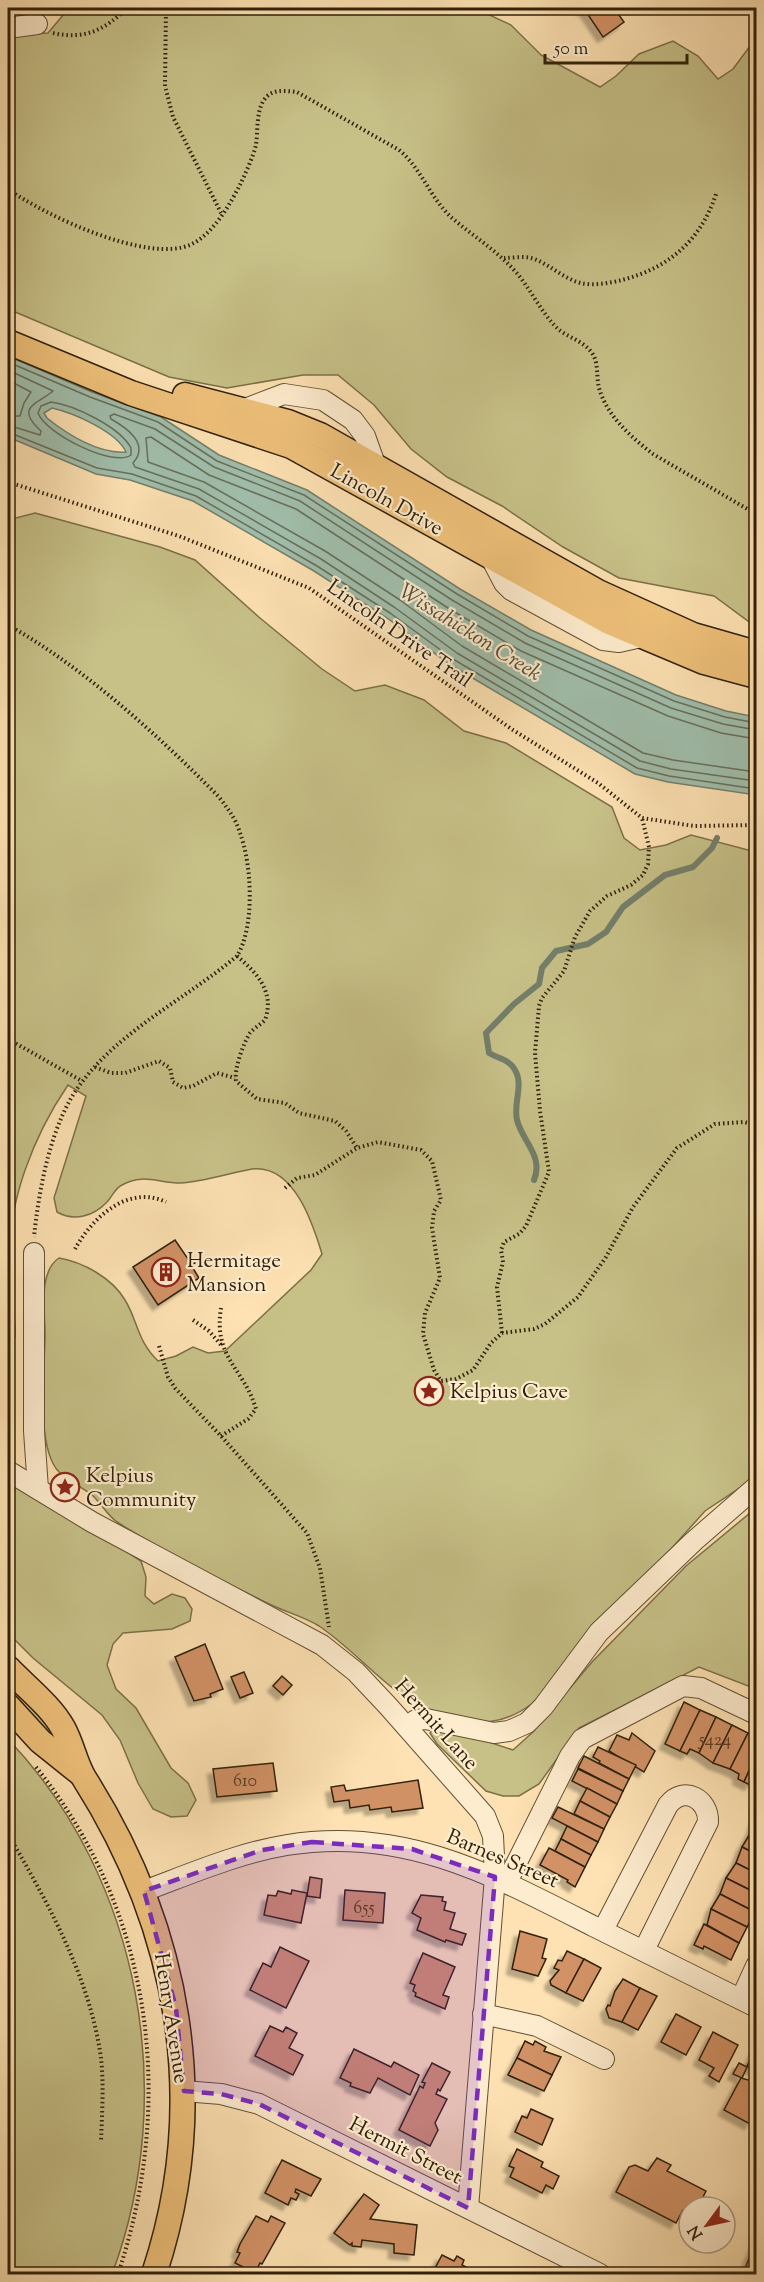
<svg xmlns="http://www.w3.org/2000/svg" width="764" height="2282" viewBox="0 0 764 2282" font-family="'Sorts Mill Goudy',serif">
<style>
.green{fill:#c7c188;stroke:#7b7048;stroke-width:1.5}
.water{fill:#a0beac;stroke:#737f6b;stroke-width:1.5;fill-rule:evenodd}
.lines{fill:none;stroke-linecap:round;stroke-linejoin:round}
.shore{stroke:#686f5a;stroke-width:1.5}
.stream{stroke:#737f6b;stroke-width:6}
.building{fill:#d29266;stroke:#2f2009;stroke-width:1.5;filter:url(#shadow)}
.minor-casing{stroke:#635034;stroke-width:22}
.major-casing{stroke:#2f2009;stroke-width:27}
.path{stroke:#2f2009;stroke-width:4;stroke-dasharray:1.5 3;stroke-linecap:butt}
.minor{stroke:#feecce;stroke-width:20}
.major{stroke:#efc17a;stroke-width:24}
.marked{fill:#7b2cbf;fill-opacity:0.2;stroke:#7b2cbf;stroke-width:4.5;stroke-dasharray:12 8;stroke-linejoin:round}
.labels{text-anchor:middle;stroke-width:4.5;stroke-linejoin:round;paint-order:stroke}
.number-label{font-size:18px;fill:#583c20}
.street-label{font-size:21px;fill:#2f2009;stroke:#feecce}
.poi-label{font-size:21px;fill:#2f2009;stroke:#feecce;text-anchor:start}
.water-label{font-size:22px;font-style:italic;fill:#514f3a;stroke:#feecce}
</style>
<defs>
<filter id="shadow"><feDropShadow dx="-5.5" dy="5.5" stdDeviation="1.5" flood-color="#0004"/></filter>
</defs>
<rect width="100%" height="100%" fill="#fee2b3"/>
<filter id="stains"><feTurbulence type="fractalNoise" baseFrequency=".00333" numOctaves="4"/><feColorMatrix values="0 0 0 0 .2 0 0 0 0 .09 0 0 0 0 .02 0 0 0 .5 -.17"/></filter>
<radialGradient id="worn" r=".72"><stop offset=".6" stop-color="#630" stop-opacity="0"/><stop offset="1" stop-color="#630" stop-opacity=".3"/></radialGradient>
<g class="green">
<polygon points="69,8 459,8 481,11 511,25 541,55 600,87 616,76 639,54 673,41 698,56 718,79 733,69 756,38 756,627 714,596 619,578 563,547 502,506 447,477 411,449 374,405 338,375 303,375 227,388 169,377 8,309 8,35 48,33"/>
<path d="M35 513 160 547 195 560 260 618 322 669 355 691 385 685 424 700 464 731 506 743 612 807 624 838 640 850 666 845 691 835 756 852V1477L705 1511 533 1703C504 1725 478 1726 443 1716 393 1701 361 1654 319 1626 303 1616 282 1611 265 1602 215 1577 164 1552 117 1522 107 1515 101 1503 92 1495 82 1487 68 1481 59 1472 35 1447 45 1368 45 1334 45 1311 38 1272 59 1258 83 1262 112 1278 125 1300 138 1321 137 1341 158 1361L176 1356 193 1347 208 1353 225 1351 311 1270 322 1254C313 1224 294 1164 252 1169 229 1173 204 1182 180 1183 159 1183 142 1173 122 1185 115 1188 112 1197 107 1202 94 1216 74 1222 57 1212L54 1198 86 1096 68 1085C34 1135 7 1202 10 1263 11 1288 15 1312 15 1337L8 1343V520Z"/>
<polygon points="8,1481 74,1517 141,1561 146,1577 145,1596 154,1604 172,1594 185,1598 192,1609 190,1621 172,1629 123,1633 113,1644 107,1665 116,1689 136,1708 171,1768 188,1783 196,1800 187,1816 171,1817 153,1809 138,1783 120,1740 102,1715 33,1658 8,1633"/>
<polygon points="756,1508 756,1689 699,1667 579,1728 539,1784 519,1796 503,1796 486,1791 437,1744 430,1733 437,1725 513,1750 533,1732 592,1662 686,1566"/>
<polygon points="8,1682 58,1737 56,1742 8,1692"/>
<path d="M8 1739C141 1879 179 2095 112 2274H8Z"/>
</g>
<path class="water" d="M8 356 92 392 161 417 219 455 307 490 460 589 531 630 676 695 726 711 756 717V795L668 782 635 774 449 664 387 618 314 571 193 501 130 480 96 474 8 437ZM52 408C74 413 117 432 126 452 99 454 68 435 47 418L44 413Z"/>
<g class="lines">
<g class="shore">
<polyline points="8,362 90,397 158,422 217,461 304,495 457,594 528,636 674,701 725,717 756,723"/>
<path d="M8 370 53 391C40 403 13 406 41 431L40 435 8 425"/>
<polyline points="8,380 31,392 24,403 20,416 8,416"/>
<path d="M51 402C74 405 120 427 131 448V455C113 468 45 433 38 413L41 406Z"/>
<polyline points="8,432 97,468 132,474 196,496 317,566 390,613 453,659 637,768 669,776 756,789"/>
<path d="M756 730 723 724 671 708 525 643 452 600 300 501 214 467 155 429 114 414 110 416 111 419C127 428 150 444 133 463L135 467 199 489 321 559 394 607 457 653 640 761 671 769 756 781"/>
<polyline points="756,739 721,733 668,716 521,651 448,608 296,509 209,475 151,437 146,438 148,462 204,482 325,551 400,600 462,646 643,753 673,760 756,772"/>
</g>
<path class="stream" d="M534 1180C544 1156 522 1141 517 1120 513 1103 524 1085 515 1070 509 1059 499 1059 489 1053L486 1033 514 1004 539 984 542 968 556 951 588 944 606 932 623 907 665 875 693 867 712 848 717 838"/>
</g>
<g class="building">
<polygon points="580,8 614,8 624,22 603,37 585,10"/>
<polygon points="175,1240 188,1259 191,1257 195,1263 191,1265 199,1278 158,1305 133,1267"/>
<polygon points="205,1644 223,1689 210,1694 211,1697 194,1701 175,1657"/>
<polygon points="244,1672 253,1693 240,1698 231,1677"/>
<polygon points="282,1676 292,1685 283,1695 273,1686"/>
<polygon points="684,1702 700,1710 680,1751 665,1744"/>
<polygon points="700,1710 716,1717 699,1753 690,1749 687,1754 680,1751"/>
<polygon points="716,1717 732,1725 713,1763 699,1753"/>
<polygon points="732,1725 748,1733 730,1769 713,1763"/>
<polygon points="632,1733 655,1751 644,1772 609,1751 617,1735 629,1740"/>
<polygon points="748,1733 756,1737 756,1755 744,1782 738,1779 739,1774 730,1769"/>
<polygon points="598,1747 636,1765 629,1779 599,1763 600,1761 593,1757"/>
<polygon points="756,1755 756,1782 752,1780 750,1785 744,1782"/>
<polygon points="584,1756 629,1779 623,1791 578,1768"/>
<polygon points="273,1763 277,1791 217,1797 213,1769"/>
<polygon points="578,1769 623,1791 617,1804 572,1781"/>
<polygon points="418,1780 423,1808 392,1812 391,1807 370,1810 369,1805 350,1808 349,1800 334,1802 331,1787 344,1785 346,1791"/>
<polygon points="587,1788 617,1804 610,1817 580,1801"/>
<polygon points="580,1801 610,1817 604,1829 574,1814"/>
<polygon points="558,1807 604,1829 598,1842 552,1818"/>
<polygon points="756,1817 756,1834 751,1832"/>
<polygon points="567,1826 598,1842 591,1855 561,1839"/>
<polygon points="751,1832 756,1834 756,1854 742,1847"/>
<polygon points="561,1839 591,1855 585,1867 555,1851"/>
<polygon points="742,1847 756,1854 756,1873 736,1863"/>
<polygon points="549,1848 585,1867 575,1887 567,1882 568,1880 540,1865"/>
<polygon points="736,1863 756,1873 756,1893 726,1878"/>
<polygon points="310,1877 322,1879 320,1898 307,1896"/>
<polygon points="726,1878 756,1893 755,1912 720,1894"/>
<polygon points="292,1890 307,1893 301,1923 264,1915 268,1895 276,1896 278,1891 291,1894"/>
<polygon points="345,1890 385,1893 383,1923 343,1920"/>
<polygon points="720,1894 755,1912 747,1927 711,1909"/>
<polygon points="421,1895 443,1897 442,1901 446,1902 444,1910 455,1913 450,1929 466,1934 462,1945 446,1940 445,1942 417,1930 421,1918 412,1913"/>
<polygon points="711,1909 747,1927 739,1943 707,1925"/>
<polygon points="704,1924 739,1943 731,1960 704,1946 703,1949 694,1945"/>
<polygon points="520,1931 547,1939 542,1958 546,1959 538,1976 512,1969"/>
<polygon points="280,1947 309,1961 286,2008 250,1990 263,1963 271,1967"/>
<polygon points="567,1951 584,1959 566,1993 551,1985 550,1981 559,1970 554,1968 558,1960 562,1961"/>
<polygon points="423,1953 455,1967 443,1995 449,1997 445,2009 415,1996 416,1993 413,1991 415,1985 410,1983"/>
<polygon points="584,1959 601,1968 583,2001 566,1993"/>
<polygon points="623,1979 640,1988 622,2022 609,2018 606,2009 608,2005 610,2006 615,1991"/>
<polygon points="640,1988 657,1996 638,2030 622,2022"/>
<polygon points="676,2014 701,2027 686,2055 661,2042"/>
<polygon points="270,2026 283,2032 286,2027 297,2033 289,2048 303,2055 293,2075 255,2056"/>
<polygon points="713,2032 738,2045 719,2082 709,2076 714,2068 699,2060"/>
<polygon points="525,2041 533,2045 535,2041 546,2047 544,2051 561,2057 552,2075 517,2058"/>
<polygon points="756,2048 756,2071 747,2066"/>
<polygon points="354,2049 391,2067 394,2062 419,2075 410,2095 378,2078 370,2093 350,2086 351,2083 340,2078"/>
<polygon points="517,2058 552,2075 544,2091 508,2075"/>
<polygon points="432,2063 450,2072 440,2091 438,2089 436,2094 447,2099 435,2123 438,2130 430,2146 399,2130 420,2086 423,2088 425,2083 422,2082"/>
<polygon points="739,2063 747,2067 742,2078 733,2074"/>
<polygon points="741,2078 756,2082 756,2105 754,2110 756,2112 750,2124 724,2110"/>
<polygon points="531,2109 553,2119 542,2145 515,2132 522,2116 527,2118"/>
<polygon points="517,2149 543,2162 541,2167 559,2176 553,2189 546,2185 542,2193 510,2177 514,2168 509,2166"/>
<polygon points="657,2158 671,2165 667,2171 706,2191 698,2207 689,2207 689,2213 683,2210 676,2223 616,2192 629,2167 635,2165 648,2171"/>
<polygon points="282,2160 321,2179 311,2196 296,2189 295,2192 299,2194 296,2200 291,2198 288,2205 265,2193"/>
<polygon points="364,2194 379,2205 370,2219 417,2225 414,2255 394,2253 394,2244 362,2240 361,2247 352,2246 352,2243 350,2245 334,2233"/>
<polygon points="256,2216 268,2222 271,2216 285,2223 262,2264 260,2263 255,2273 235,2263 240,2253 237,2252 240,2244"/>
<polygon points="756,2241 756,2272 746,2266"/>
<polygon points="442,2255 454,2261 457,2256 464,2260 462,2265 474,2271 472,2274 432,2274"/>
</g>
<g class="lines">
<g class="minor-casing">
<g id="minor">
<polyline points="8,28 37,24"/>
<polyline points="245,409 284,394 323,400 353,420 365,436 376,467"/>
<polyline points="491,558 504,583 511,590 603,640 619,642 641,637"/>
<polyline points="34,1253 34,1431 38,1489"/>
<polyline points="8,1471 92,1522 322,1645 356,1672 388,1706 485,1816 493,1836 495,1877 468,2208"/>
<polyline points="407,1727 416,1720 426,1719 494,1733 509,1731 527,1723 543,1707 599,1632 694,1541 756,1487"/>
<polyline points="507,1882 570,1756 582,1739 683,1686 701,1688 756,1714"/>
<path d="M144 1891C190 1874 238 1853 287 1845 403 1826 493 1875 593 1926 648 1953 702 1980 756 2007"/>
<path d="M603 1930 668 1805C684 1785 709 1799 708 1822L644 1950"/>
<polyline points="741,1999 756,1966"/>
<polyline points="483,2014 537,2026 604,2059"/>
<polyline points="184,2091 221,2094 259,2104 600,2274"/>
</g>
</g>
<g class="major-casing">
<g id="major">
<polyline points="8,342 131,393 291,446 609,622 704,662 756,676"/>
<polyline points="185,395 288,422 320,435 598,592 693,635 756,653"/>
<path d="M8 1668C25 1686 51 1706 63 1728 72 1744 75 1763 84 1778 180 1929 211 2103 154 2274"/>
<polyline points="8,1706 40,1741 80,1773"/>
</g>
</g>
<g class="path">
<polyline points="166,8 165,86 173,117 221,213"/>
<path d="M53 33C84 40 105 30 127 8"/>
<path d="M8 189C44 215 149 265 192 244 214 233 230 204 241 183 246 172 253 157 256 145 258 131 256 112 264 100 272 88 285 91 297 92L399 150C422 169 430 198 452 218 473 236 496 250 515 271 530 288 540 310 555 326 565 337 583 340 592 353 599 363 596 376 599 388 607 416 631 437 653 454L756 514"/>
<path d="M504 258C512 258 523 256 531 258 549 263 563 279 581 283 593 286 610 283 622 280 669 268 701 240 716 194"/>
<polyline points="8,482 179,536 309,588 513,730 598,783 642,818 694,826 756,825"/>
<path d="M8 625C83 667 158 735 219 797 228 809 236 819 240 833 252 865 255 927 237 956 187 998 122 1029 82 1082 51 1121 39 1189 34 1237"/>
<path d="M237 956C257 973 275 992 265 1020 260 1025 254 1028 250 1033 243 1044 234 1069 236 1081L257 1099 285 1103 299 1113 335 1121 346 1131 357 1148 378 1142 421 1150 432 1161 441 1200 434 1211 432 1228 440 1278 425 1313 423 1334 434 1370 441 1381 456 1379 473 1370 491 1343 502 1333 534 1329 545 1324 578 1297 606 1257 633 1207 677 1148 715 1124 744 1122 756 1125"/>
<polyline points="8,1039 82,1081"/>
<polyline points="95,1067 111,1073 125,1073 159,1061 170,1068 173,1082 183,1088 193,1086 217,1073 235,1078"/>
<polyline points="285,1188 297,1178 315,1175 357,1148"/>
<path d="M75 1249C92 1218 128 1184 166 1202"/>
<polyline points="193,1320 209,1331 221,1345"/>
<polyline points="502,1333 497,1287 503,1262 501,1250 504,1242 519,1234 526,1226 549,1172 540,1111 535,1053 539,1006 542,998 564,971 575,937 590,911 607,896 631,885 643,875 648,864 649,847 642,818"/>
<polyline points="159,1346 168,1377 175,1388 221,1436 307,1533 320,1568 329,1627"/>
<polyline points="431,1390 441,1381"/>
<path d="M221 1436 248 1419 256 1409C244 1368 213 1358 221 1308"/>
<path d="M36 1767C153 1912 176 2101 118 2274"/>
<path d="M8 1834C48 1903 90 1978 101 2058 104 2085 102 2114 101 2141"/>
</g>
<use href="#minor" class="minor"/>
<use href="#major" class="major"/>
</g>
<path class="marked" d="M312 1842 412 1849 495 1877 468 2208 259 2104 221 2094 184 2091 176 2008 144 1891 262 1850Z"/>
<defs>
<g id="building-ring" transform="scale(1.5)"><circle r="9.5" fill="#feecce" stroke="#8f2418" stroke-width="1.5"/><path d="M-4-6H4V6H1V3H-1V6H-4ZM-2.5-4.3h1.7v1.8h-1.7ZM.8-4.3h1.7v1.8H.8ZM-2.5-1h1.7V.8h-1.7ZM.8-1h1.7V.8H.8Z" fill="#8f2418"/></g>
<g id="sight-ring" transform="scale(1.5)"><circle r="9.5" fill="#feecce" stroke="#8f2418" stroke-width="1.5"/><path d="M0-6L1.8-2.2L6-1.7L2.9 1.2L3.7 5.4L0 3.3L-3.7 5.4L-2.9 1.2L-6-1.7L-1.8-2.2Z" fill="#8f2418"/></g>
</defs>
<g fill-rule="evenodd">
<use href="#building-ring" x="166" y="1272"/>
<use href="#sight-ring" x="429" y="1391"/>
<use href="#sight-ring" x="65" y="1487"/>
</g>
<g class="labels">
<g class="number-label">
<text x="715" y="1745">5424</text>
<text x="245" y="1786">610</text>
<text x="364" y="1913">655</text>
</g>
<g class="street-label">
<text transform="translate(387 499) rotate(29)" y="7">Lincoln Drive</text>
<text transform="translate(400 633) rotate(35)" y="7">Lincoln Drive Trail</text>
<text transform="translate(437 1724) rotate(48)" y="7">Hermit Lane</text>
<text transform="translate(503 1858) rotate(23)" y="7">Barnes Street</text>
<text transform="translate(172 2018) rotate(81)" y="7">Henry Avenue</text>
<text transform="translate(406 2150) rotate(27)" y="7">Hermit Street</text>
</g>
<g class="poi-label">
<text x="187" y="1267">Hermitage<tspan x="187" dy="24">Mansion</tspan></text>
<text x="450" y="1398">Kelpius Cave</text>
<text x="86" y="1482">Kelpius<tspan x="86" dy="24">Community</tspan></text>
</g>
<g class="water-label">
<text transform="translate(471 631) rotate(32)" y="8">Wissahickon Creek</text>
</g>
</g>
<rect width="764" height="2282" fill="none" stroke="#fee2b3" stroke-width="30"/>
<rect x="9" y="9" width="746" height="2264" fill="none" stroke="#2f2009" stroke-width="3"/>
<rect x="15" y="15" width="734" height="2252" fill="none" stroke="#2f2009" stroke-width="1.5"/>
<g transform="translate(707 2225) rotate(237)"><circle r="28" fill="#feecce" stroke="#ab9a7f" stroke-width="1.5"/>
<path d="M0-4.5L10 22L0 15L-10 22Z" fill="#8f2418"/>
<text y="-9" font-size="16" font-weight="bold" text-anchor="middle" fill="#2f2009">N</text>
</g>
<path d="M545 54v9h142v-9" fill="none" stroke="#2f2009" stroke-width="3"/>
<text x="554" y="54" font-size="18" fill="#2f2009" stroke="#feecce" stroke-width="4.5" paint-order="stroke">50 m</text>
<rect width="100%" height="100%" filter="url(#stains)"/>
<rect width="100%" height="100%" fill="url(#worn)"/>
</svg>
